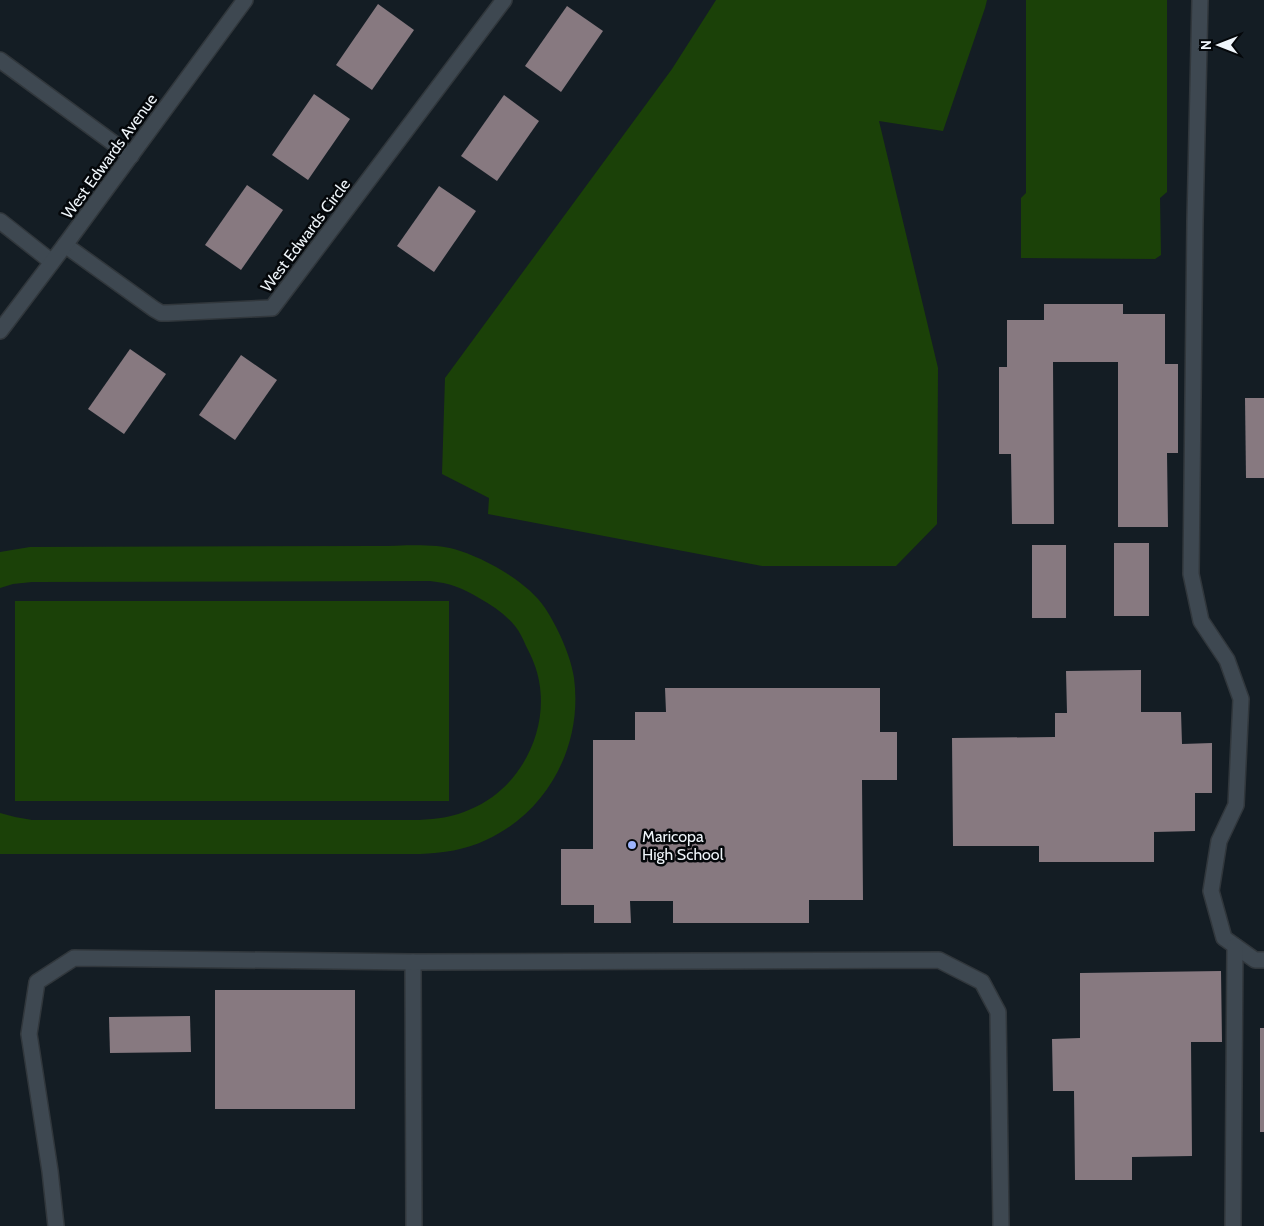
<svg xmlns="http://www.w3.org/2000/svg" width="1264" height="1226" viewBox="0 0 1264 1226" font-family="Cabin,sans-serif">
<style>
.green{fill:#1b4108}
.building{fill:#877980}
.lines{fill:none;stroke-linecap:round;stroke-linejoin:round}
.minor-casing{stroke:#31373c;stroke-width:18}
.minor{stroke:#3e4851;stroke-width:15}
.poi-dot{fill:#9db4fd;stroke:#04070a;stroke-width:2}
.labels{text-anchor:middle;stroke-width:5;stroke-linejoin:round;paint-order:stroke}
.street-label{font-size:16px;fill:#eff5fa;stroke:#04070a}
.poi-label{font-size:16px;fill:#eff5fa;stroke:#04070a;text-anchor:start}
</style>
<rect width="100%" height="100%" fill="#141d24"/>
<g class="green">
<polygon points="716,0 987,0 985,8 943,131 879,121 938,368 937,524 896,566 762,566 488,514 489,498 442,474 445,378 672,69"/>
<polygon points="1026,0 1167,0 1167,192 1160,198 1161,255 1155,259 1021,258 1021,198 1026,193"/>
<path d="M378 546C400 546 433 543 454 549 483 557 528 582 545 608 557 626 571 656 574 678 583 745 548 812 486 840 465 850 443 853 420 854H0V813L15 817 32 820H419C437 819 454 817 471 809 519 789 549 733 539 681 537 669 532 657 526 646 523 639 520 632 515 626 505 614 493 606 479 598 463 588 449 583 430 581L32 582 13 584 0 588V552L30 547Z"/>
<rect x="15" y="601" width="434" height="200"/>
</g>
<g class="building">
<polygon points="378,4 414,30 372,90 336,65"/>
<polygon points="567,6 603,31 561,92 525,66"/>
<polygon points="314,94 350,119 308,180 272,155"/>
<polygon points="504,95 539,121 497,181 461,156"/>
<polygon points="247,185 283,210 241,270 205,245"/>
<polygon points="439,186 476,211 434,272 397,246"/>
<polygon points="1044,304 1123,304 1123,314 1165,314 1165,364 1178,364 1178,453 1167,453 1168,527 1118,527 1118,362 1053,362 1054,524 1012,524 1011,454 999,454 999,367 1007,367 1007,320 1044,320"/>
<polygon points="130,349 166,374 124,434 88,409"/>
<polygon points="241,355 277,380 235,440 199,415"/>
<polygon points="1245,398 1264,398 1264,478 1246,478"/>
<rect x="1114" y="543" width="35" height="73"/>
<rect x="1032" y="545" width="34" height="73"/>
<polygon points="1141,670 1141,712 1181,712 1182,744 1212,743 1212,793 1195,793 1195,831 1154,832 1154,862 1039,862 1039,846 953,846 952,738 1055,737 1055,713 1067,713 1066,671"/>
<polygon points="665,688 880,688 880,732 897,732 897,780 862,780 863,900 809,900 809,923 673,923 673,901 630,901 631,923 594,923 594,905 561,905 561,849 593,849 593,740 635,740 635,712 666,712"/>
<polygon points="1221,971 1222,1042 1191,1042 1192,1156 1132,1157 1132,1180 1075,1180 1074,1091 1053,1091 1052,1039 1080,1038 1080,973"/>
<rect x="215" y="990" width="140" height="119"/>
<polygon points="190,1016 191,1052 110,1053 109,1017"/>
<rect x="1260" y="1028" width="4" height="104"/>
</g>
<g class="lines">
<g class="minor-casing">
<g id="minor">
<polyline points="1200,0 1195,221 1191,574 1201,621 1227,660 1241,699 1236,805 1219,841 1211,891 1224,938 1255,960 1264,960"/>
<polyline points="0,60 131,156"/>
<polyline points="0,221 52,262"/>
<polyline points="65,245 154,309 161,313 168,313 272,308 504,0"/>
<polyline points="0,331 65,245 245,0"/>
<polyline points="413,962 414,1226"/>
<polyline points="56,1226 50,1171 29,1034 37,982 74,958 413,962 939,960 982,982 998,1012 1001,1226"/>
<polyline points="1233,1226 1235,946"/>
</g>
</g>
<use href="#minor" class="minor"/>
</g>
<circle class="poi-dot" cx="632" cy="845" r="5"/>
<g class="labels">
<g class="street-label">
<text transform="translate(109 156) rotate(-54)" y="6">West Edwards Avenue</text>
<text transform="translate(305 235) rotate(-53)" y="6">West Edwards Circle</text>
</g>
<g class="poi-label">
<text x="642" y="842">Maricopa<tspan x="642" dy="18">High School</tspan></text>
</g>
</g>
<g transform="translate(1219 45) rotate(270)" stroke="#04070a" stroke-width="4" paint-order="stroke">
<path d="M0-4L9 19L0 12L-9 19Z" fill="#eff5fa"/>
<text y="-8" font-size="14" font-weight="bold" text-anchor="middle" fill="#eff5fa">N</text>
</g>
</svg>
